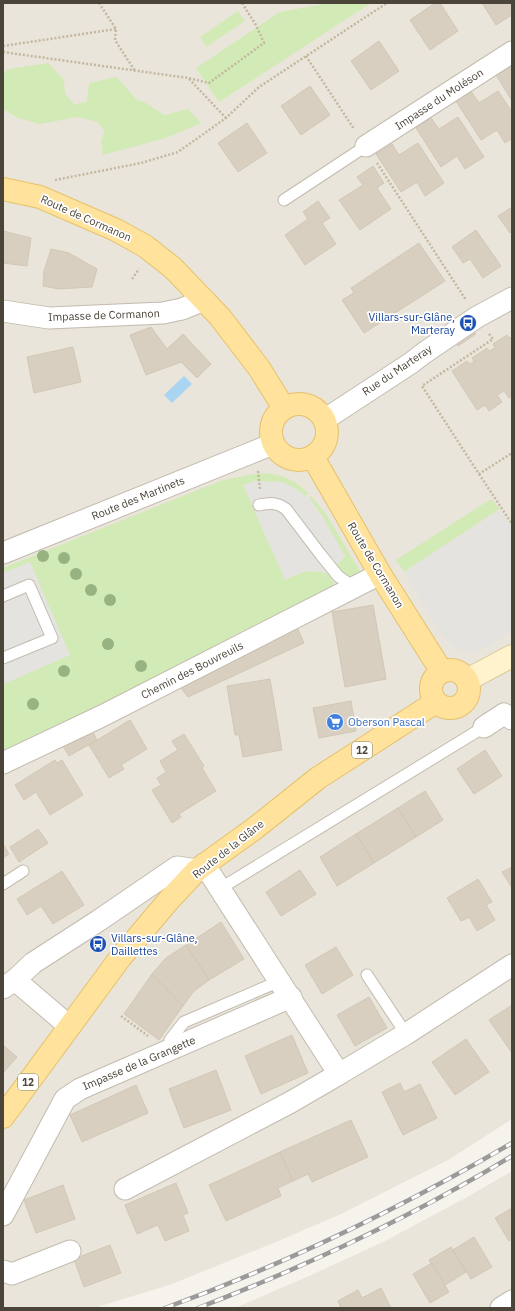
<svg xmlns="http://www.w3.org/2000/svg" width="515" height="1311" viewBox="0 0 515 1311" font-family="'IBM Plex Sans',sans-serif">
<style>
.residential{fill:#eae5da}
.green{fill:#d2eab5}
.parking{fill:#e5e3e0}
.water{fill:#a9d4f2}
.building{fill:#d8cfc1;stroke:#d3c7b4}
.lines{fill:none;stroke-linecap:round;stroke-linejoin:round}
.lane-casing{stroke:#c2bbae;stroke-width:13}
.street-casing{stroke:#c2bbae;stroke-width:23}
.secondary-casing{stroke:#d6c79b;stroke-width:24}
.primary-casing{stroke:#e6c16a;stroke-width:24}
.path{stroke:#c4b79f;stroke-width:2.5;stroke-dasharray:2 2;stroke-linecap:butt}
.lane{stroke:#fff;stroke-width:11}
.street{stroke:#fff;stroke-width:21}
.secondary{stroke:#fff3cd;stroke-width:22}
.primary{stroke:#ffe39c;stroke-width:22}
.rail-casing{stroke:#9a9a9a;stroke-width:4.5}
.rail{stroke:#fff;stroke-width:3;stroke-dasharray:9;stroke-linecap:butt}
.tree{fill:#97b381}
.labels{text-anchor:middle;stroke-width:3.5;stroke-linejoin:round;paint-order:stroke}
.shield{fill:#fff;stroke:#817c74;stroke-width:1}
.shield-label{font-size:10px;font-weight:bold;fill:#4b4439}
.street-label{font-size:11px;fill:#4b4439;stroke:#fff}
.transit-label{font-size:11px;fill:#164399;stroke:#fff;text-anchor:end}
.shop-label{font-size:11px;fill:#366cbe;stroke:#fff;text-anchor:start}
</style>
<rect width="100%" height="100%" fill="#f6f3ec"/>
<g class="residential">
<polygon points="3,3 512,3 512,1119 450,1159 341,1214 276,1242 172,1284 94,1308 3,1308"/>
<polygon points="512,1171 512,1308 235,1308 309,1276 385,1241 469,1196"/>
</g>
<g class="green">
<polygon points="329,3 371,3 219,102 196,68 280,12"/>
<polygon points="238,11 245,21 206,47 200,37"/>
<polygon points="48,63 64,80 65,94 75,105 87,101 89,83 116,77 137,100 144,102 164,115 188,109 201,123 166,138 103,155 101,141 105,132 98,122 77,117 40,124 18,118 3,109 3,75 8,69"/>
<path d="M260 473C280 473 295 479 309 494L306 496 291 486 285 579C304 572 307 568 328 574L334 583 332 590 232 636 228 642 3 757V684L69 655 3 573V568L223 480Z"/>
<path d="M311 496 326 514 361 573C349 582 343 576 335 566L345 556 322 516 309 498Z"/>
<polygon points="491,499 500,509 404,572 396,560"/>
</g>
<g class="parking">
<polygon points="254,481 282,482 291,486 309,498 322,516 345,556 328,574 315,570 302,572 285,580 243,485"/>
<polygon points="500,509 512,528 512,631 487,647 469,653 456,649 442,637 404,572"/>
<polygon points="30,562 70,655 3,684 3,573"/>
</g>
<polygon class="water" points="184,376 192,384 172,403 164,395"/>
<g class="building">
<polygon points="435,3 440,3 458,31 430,50 410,20"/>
<polygon points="482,3 512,3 512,15 496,25"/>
<polygon points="379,41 399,71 371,90 351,61"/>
<polygon points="511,65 512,67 512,101 496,75"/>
<polygon points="310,86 330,115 301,135 281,106"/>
<polygon points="471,91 479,103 498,91 512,112 512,139 505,143 497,130 481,140 456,101"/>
<polygon points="458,117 484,157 465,169 457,156 441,167 416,128 431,118 439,129"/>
<polygon points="247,123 267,153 238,172 218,143"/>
<polygon points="418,143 444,183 425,196 417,182 401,192 376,154 392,144 399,155"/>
<polygon points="373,166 384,183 377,188 391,209 360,230 339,200 363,185 357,177"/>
<polygon points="318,201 330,218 322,223 336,244 305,265 285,235 308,219 303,212"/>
<polygon points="512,207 512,231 510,233 498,216"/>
<polygon points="476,230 501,266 483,278 470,259 463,263 452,247"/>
<polygon points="3,231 31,238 27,266 3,263"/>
<polygon points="419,243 445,281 364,333 342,300 354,293 351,288"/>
<polygon points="51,249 69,253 97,269 92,287 59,289 43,286 44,271"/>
<polygon points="151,327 167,349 183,334 211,364 197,378 181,362 146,375 130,335"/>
<polygon points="472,329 476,334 458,346 454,340"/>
<polygon points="507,335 509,338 512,337 512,396 509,398 504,391 497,395 502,402 489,411 485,405 477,410 452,371 467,361 470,364 474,361 472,358 487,348 489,351 495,348 493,344"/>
<polygon points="73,347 81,382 34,393 27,357"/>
<polygon points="373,605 386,679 345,687 332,612"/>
<polygon points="297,627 304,643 188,697 178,684"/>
<polygon points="270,679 282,750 243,757 239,735 235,735 227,686"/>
<polygon points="351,701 356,731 319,738 313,708"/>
<polygon points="130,720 147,749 121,765 124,769 109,778 89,745"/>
<polygon points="90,726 97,740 69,756 61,743"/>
<polygon points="184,734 204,766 202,768 216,791 179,814 181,817 172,823 152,790 161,785 157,778 166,772 160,761 178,750 172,741"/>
<polygon points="485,750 502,776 474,794 457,769"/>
<polygon points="55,760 57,763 62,760 83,795 50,815 36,792 24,800 15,785"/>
<polygon points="425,791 443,820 416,837 398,808"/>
<polygon points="398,808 416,837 374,863 356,834"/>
<polygon points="38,829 48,843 19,862 10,847"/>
<polygon points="356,834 374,863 337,886 320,857"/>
<polygon points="3,844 9,854 3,858"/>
<polygon points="512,867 512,888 502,872"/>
<polygon points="300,870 316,894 281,916 266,892"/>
<polygon points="62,871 84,905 53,924 41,906 27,915 17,899"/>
<polygon points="478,879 492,902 486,905 495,920 477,931 469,917 461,921 447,898"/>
<polygon points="221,922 244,959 209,980 186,945"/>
<polygon points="186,945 209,980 194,991 183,1006 152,974 166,958"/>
<polygon points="336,947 353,975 322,994 305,965"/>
<polygon points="152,974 183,1006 159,1040 124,1014"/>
<polygon points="369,997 387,1028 355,1046 337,1015"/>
<polygon points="512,1005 512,1053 489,1020"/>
<polygon points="292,1035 308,1073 261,1094 245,1056"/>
<polygon points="466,1039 489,1072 455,1095 432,1062"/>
<polygon points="3,1045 17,1057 3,1073"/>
<polygon points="216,1070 231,1110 184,1128 169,1089"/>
<polygon points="400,1083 404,1092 420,1084 437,1118 403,1135 382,1092"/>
<polygon points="136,1085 148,1113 82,1142 70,1115"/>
<polygon points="351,1120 368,1157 312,1182 308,1174 293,1181 280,1152"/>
<polygon points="280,1152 293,1181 278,1188 281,1196 226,1221 209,1185"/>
<polygon points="176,1183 188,1213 183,1215 189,1231 165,1241 158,1225 137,1234 125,1205"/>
<polygon points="63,1185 75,1219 36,1233 24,1200"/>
<polygon points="512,1208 512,1239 509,1241 495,1218"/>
<polygon points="474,1237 492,1267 471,1279 453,1250"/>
<polygon points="110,1245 121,1273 84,1287 74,1259"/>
<polygon points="451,1247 466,1272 445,1285 429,1260"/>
<polygon points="432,1263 449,1292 430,1303 413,1274"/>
<polygon points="381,1288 391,1308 341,1308 338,1301 358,1290 362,1298"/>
</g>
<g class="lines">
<g class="lane-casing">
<g id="lane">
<polyline points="284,200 366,146"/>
<path d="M259 505C269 503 277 502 286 509L321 555 338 576 353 587"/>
<polyline points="3,596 29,585 52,638 3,658"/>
<polyline points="3,884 23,871"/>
<polyline points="221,888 484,727"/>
<polyline points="367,975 406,1034"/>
<polyline points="170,1040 184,1022 280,981"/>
</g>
</g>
<g class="street-casing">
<g id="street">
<polyline points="366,146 512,52"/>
<polyline points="3,311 49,318 163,313 182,309 204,300"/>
<polyline points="324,420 411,363 424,353 477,317 512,298"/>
<polyline points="3,553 273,444"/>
<polyline points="484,727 504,714 512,719"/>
<polyline points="3,763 102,716 380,574"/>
<polyline points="204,864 339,1074 406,1034 512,965"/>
<polyline points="15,980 33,963 98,921 177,867 197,870"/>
<polyline points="3,988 15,980 69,1026"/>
<polyline points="125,1189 291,1102 339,1074"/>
<polyline points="3,1215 65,1099 80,1089 291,997"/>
<polyline points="3,1271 12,1274 70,1251"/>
<polyline points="501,1308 512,1301"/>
</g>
</g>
<g class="secondary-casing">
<polyline id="secondary" points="467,680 512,656"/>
</g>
<g class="primary-casing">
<g id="primary">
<polyline points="3,189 40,197 116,230 145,246 173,268 220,317 259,368 284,408"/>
<circle cx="299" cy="432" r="28"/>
<polyline points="313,457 380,574 442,672"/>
<circle cx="450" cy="689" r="19"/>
<polyline points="3,1117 120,958 169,900 197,870 254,829 318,778 436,702"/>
</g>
</g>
<g class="path">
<polyline points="99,3 116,29 115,40 135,71"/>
<polyline points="3,46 116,29"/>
<polyline points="3,52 188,78 209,83 264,43 256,25 242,3"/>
<polyline points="306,56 354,129"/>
<polyline points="189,79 226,118"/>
<polyline points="377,163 466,300"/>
<polyline points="55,180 141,163 178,152 226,118 259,87 387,3"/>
<polyline points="132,279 139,269"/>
<polyline points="489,334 493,339 422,386 479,474 512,453"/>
<polyline points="258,471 260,490"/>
<polyline points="479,474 512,524"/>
<polyline points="121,1016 148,1036"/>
</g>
<use href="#lane" class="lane"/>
<use href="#street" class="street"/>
<use href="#secondary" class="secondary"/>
<use href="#primary" class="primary"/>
<g class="rail-casing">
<g id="rail">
<path d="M165 1308C286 1264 401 1208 512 1143"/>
<path d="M198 1308C307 1266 412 1217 512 1156"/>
</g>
</g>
<use href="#rail" class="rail"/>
</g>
<g class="tree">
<circle cx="43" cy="556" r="6"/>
<circle cx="64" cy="558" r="6"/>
<circle cx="76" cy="574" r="6"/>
<circle cx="91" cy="590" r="6"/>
<circle cx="110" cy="600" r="6"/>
<circle cx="108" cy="644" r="6"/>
<circle cx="141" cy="666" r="6"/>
<circle cx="64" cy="671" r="6"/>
<circle cx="33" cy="704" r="6"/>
</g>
<defs>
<g id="bus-disc" transform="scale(0.9)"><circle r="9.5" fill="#1a4fb4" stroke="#fff"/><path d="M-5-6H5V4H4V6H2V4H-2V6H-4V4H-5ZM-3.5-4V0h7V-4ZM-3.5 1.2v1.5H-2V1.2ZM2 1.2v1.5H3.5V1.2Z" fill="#fff"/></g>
<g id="supermarket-disc" transform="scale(0.9)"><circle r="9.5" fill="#3f7fe0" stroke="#fff"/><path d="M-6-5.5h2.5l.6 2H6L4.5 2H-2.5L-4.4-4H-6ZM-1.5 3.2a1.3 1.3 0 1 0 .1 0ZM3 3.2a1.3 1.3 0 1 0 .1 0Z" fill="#fff"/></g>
</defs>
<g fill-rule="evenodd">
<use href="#bus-disc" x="468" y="323"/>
<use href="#supermarket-disc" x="335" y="722"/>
<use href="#bus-disc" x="98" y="944"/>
</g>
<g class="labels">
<g class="shield">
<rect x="352" y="742" width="20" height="16" rx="3"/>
<rect x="18" y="1074" width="20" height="16" rx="3"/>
</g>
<g class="shield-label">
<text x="362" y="754">12</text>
<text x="28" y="1086">12</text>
</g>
<g class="street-label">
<text transform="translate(439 99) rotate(-33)" y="4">Impasse du Moléson</text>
<text transform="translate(86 218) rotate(24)" y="4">Route de Cormanon</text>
<text transform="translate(104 315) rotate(-2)" y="4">Impasse de Cormanon</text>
<text transform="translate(397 370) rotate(-34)" y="4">Rue du Marteray</text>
<text transform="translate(138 498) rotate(-22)" y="4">Route des Martinets</text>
<text transform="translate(376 565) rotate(59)" y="4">Route de Cormanon</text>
<text transform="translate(192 670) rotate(-27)" y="4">Chemin des Bouvreuils</text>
<text transform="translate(228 849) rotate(-38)" y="4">Route de la Glâne</text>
<text transform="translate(139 1063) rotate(-23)" y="4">Impasse de la Grangette</text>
</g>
<g class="transit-label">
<text x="455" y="321">Villars-sur-Glâne,<tspan x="455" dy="13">Marteray</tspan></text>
<text x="111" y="942" text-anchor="start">Villars-sur-Glâne,<tspan x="111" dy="13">Daillettes</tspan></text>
</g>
<g class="shop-label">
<text x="348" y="726">Oberson Pascal</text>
</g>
</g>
<rect width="515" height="1311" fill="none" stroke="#4b4439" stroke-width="8"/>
</svg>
